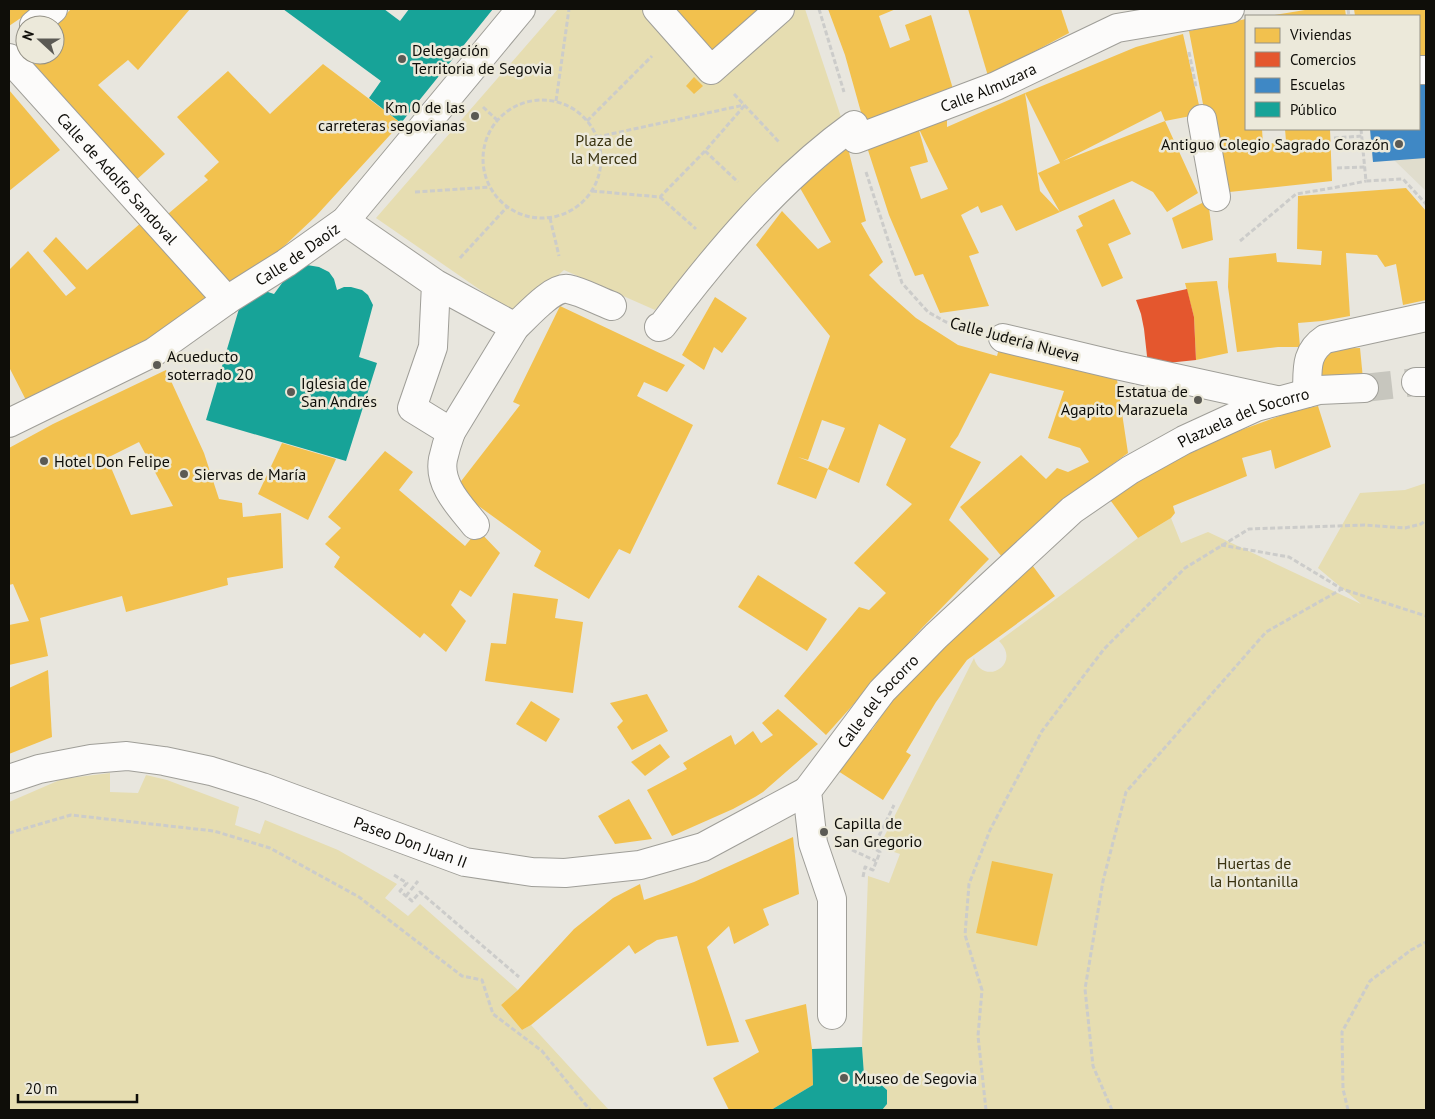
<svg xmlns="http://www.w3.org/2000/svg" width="1435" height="1119" viewBox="0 0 1435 1119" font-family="'PT Sans',sans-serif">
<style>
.built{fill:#e0ddcd}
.green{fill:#e6ddb1}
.homes{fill:#f2c14e;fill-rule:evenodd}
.shops{fill:#e4572e}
.schools{fill:#3f88c5}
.public{fill:#17a398}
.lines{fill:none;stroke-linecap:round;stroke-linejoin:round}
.minor-tunnel{stroke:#c7c6be;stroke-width:28;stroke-dasharray:28 14;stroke-linecap:butt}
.minor-casing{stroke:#9f9e98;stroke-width:30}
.path{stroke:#ccccca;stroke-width:3;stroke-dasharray:5 2.5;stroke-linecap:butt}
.minor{stroke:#fcfbfa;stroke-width:28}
.poi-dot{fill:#5b5a54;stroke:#ece9da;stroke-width:2}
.labels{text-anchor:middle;stroke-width:5;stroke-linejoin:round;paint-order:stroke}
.poi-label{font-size:16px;fill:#0f0e09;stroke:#ece9da;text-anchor:start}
.street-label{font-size:16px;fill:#0f0e09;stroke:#ece9da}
.park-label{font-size:16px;fill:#3a3310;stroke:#ece9da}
</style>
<rect width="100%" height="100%" fill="#e8e6de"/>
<polygon class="built" points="1426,80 1426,191 1394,160 1373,162 1370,129 1419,129 1419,81"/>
<g class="green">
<polygon points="558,9 648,9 715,84 793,9 805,9 842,120 727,230 655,310 564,270 515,314 376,218"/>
<path d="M1426 483V1110H882L887 1104V1090C880 1082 873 1077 862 1081L864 1075 862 1047 868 876 889 883 900 854 879 847 974 658C982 687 1023 665 999 641L1138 538 1171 518 1181 543 1208 532 1361 604 1318 568 1360 493 1405 490Z"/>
<polygon points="110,773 110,792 138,793 146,775 167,780 239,807 235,825 260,834 265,820 338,850 397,884 385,898 408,916 420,904 518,990 501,1005 522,1030 531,1025 609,1110 9,1110 9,802 62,779"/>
</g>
<g class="homes">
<polygon points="9,9 34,9 9,26"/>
<polygon points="71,9 190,9 138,70 128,60 98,85 165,154 134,182 21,60 26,55 55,55 55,25"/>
<polygon points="672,9 762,9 713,52"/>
<polygon points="828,9 896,9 879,16 890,48 910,40 905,25 931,15 953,89 864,123 845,55"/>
<polygon points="968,9 1061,9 1069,33 988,76"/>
<polygon points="1311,9 1345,9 1346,16 1268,16"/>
<polygon points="1354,9 1426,9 1426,63 1419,64 1419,16 1355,16"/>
<polygon points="1246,19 1246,129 1262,129 1263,145 1286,141 1285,129 1330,129 1332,181 1220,193 1189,31"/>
<path d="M1183 34 1201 114 1165 121 1161 111 1063 161 1165 121 1198 193 1167 212 1153 192 1132 181 1016 231 1002 205 981 213 978 206 961 215 979 253 969 256 989 306 940 313 923 274 915 276 889 215 866 144 947 115V127L1025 93 1040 191 1060 212 1038 173 1060 163 1025 93 1136 47ZM918 127 948 189 921 199 910 167 928 162Z"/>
<polygon points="323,64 401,123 316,216 280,250 227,291 162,219 208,180 204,176 219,162 177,117 228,71 270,114"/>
<polygon points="694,77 703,86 694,94 686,86"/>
<polygon points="9,90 60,150 9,191"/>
<polygon points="847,144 866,221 861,223 883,262 869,275 881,287 916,318 958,345 997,356 1000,345 1116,373 1128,453 1066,498 1003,558 960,507 1021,455 1046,479 1057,468 1068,472 1089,462 1080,448 1048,438 1064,391 990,373 958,436 950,447 981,462 949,520 989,559 922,628 826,735 784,696 859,607 869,610 886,593 854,563 912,504 886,485 906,439 879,424 859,483 828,469 845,428 822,420 808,460 798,457 828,469 816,499 777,484 830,336 756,245 782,211 818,249 831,242 800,188 826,166"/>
<polygon points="1406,188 1426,211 1426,300 1403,305 1396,264 1385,267 1377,255 1346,253 1350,316 1322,321 1298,323 1300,347 1278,347 1237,352 1228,287 1229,258 1276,253 1277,262 1321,265 1322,251 1297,249 1298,196"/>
<polygon points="1114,199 1131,234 1108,244 1123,278 1102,287 1076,230 1083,226 1078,216"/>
<polygon points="1208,200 1213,240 1182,249 1172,218"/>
<polygon points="142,222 214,298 141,349 29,406 9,367 9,270 28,251 66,296 76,288 43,251 56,237 87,270"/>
<polygon points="1217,281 1228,353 1196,360 1194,317 1185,283"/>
<polygon points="715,297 747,318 722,353 714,347 704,370 682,355"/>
<polygon points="560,306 685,365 667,392 644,382 637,396 693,425 630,554 619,549 589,599 534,566 541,551 455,489 520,405 513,402"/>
<polygon points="1360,348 1363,379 1319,380 1319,349"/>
<path d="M166 370 204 453 219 499 242 503 243 517 281 513 283 568 227 578 228 585 126 612 122 596 40 618 48 656 9 665V625L29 621 13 584 9 585V448L53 424ZM139 442 173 506 131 515 107 458Z"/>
<polygon points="1318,406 1331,447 1275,469 1271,450 1242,458 1247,476 1173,506 1175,513 1171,518 1138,538 1108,497 1132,482 1211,441 1293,411"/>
<polygon points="282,443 336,459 308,520 258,494"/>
<polygon points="385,451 413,472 399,490 465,546 478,530 500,553 471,597 460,590 451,605 466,621 446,652 424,633 420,638 334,567 340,557 325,544 341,528 328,517"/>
<polygon points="1027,558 1055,596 967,660 936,702 906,752 911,755 883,800 838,771 866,727 872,730 899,690"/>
<polygon points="758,575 827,619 807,651 738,607"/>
<polygon points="513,593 558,599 555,618 583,622 573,693 485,681 491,643 506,644"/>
<polygon points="48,670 52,737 9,754 9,688"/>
<polygon points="647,694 668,731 632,750 617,727 623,721 610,703"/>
<polygon points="531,701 560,719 546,742 516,724"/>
<polygon points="778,709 818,744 763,792 755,797 733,809 672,836 647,790 687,769 683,763 731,735 735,745 753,731 761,743 773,735 762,723"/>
<polygon points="660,744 670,757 645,776 631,762"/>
<polygon points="629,799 652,839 615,844 598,816"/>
<polygon points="793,837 799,894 763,909 769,925 734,944 729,926 707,947 739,1042 707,1046 677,936 657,940 635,954 629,945 531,1025 522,1030 501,1005 518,990 574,929 613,898 640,884 644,900 694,882"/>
<polygon points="992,861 1053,874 1037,946 976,933"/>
<polygon points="806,1004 812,1049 813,1085 771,1110 729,1110 713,1078 759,1052 745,1020"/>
</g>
<polygon class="shops" points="1187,289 1194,317 1196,360 1148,365 1144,329 1141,314 1136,300"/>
<polygon class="schools" points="1426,80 1426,158 1373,162 1370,129 1419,129 1419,81"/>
<g class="public">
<polygon points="283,9 384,9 400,21 409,9 493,9 401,123 369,98 381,81"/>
<polygon points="307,265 319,267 329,272 334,279 337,290 344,287 351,287 362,290 368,295 373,305 359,357 377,363 346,461 206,420 241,302 259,289 274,294 288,275 298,268"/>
<polygon points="862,1047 864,1075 862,1081 867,1080 877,1081 887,1090 887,1104 882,1110 771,1110 813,1085 812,1049"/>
</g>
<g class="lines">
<polyline class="minor-tunnel" points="1364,388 1416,382"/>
<g class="minor-casing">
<g id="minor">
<polyline points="657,9 711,70 780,9"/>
<polyline points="34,25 53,9"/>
<path id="s1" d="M9 58 227 300"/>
<polyline points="1419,70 1426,70"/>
<polyline points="1202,119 1216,197"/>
<path id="s2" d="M856 139 996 86 1117 28 1230 9"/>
<polyline points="345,221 436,284 433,347 412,408 451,432 515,327 436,284"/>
<path d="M515 327C526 317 553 286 568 289 583 292 598 301 612 306"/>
<path d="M659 327 662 326C718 252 778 180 854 125"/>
<polyline points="1003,338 1116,365 1276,400"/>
<polyline points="1416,382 1426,382"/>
<path d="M1307 393C1308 371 1304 353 1325 339L1426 317"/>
<path id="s3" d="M9 423 154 352 227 300 286 263 345 221 521 9"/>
<path d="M451 432C448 440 445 450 443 459 438 485 460 506 475 525"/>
<path id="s4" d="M9 779 39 769 91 759 127 756 164 761 211 771 262 787 465 862 532 872 565 873 640 865 703 847 807 791"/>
<path id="s5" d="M832 1015V899L813 843 807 791 882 691 936 636 1072 510 1130 470 1184 440 1256 407 1319 390 1364 388"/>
</g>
</g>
<g class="path">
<polyline points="819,9 844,92"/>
<polyline points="1348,9 1349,16"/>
<polyline points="1189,52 1196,87"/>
<polyline points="734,94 779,142"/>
<circle cx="542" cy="159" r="59"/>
<polyline points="556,101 569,9"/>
<polyline points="483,107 497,120"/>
<polyline points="587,121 652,56"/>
<polyline points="1361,129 1366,181 1403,179 1426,204"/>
<polyline points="597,137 744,105"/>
<polyline points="1334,138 1362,136"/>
<polyline points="705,151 738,182"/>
<polyline points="1337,168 1365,167"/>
<polyline points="866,172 902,283 928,312 946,322 971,329"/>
<polyline points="592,191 660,197 705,151 745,105"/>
<polyline points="415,192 490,187"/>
<polyline points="660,197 696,229"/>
<polyline points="550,218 559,256"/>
<polyline points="1240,241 1296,194 1332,188 1366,181"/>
<polyline points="460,258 507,207"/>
<polyline points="1221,545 1289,557 1342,589 1426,616"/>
<polyline points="9,833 71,815 214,831 270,848 359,897 462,976 482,980 493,1014 542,1051 590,1110"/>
<polyline points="852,850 876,861"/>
<polyline points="394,875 407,883 400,891 412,901 420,892 519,977"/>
<polyline points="863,877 865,867 873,870 880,852 873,848 894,805"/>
<polyline points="406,896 418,881"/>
<polyline points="986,1110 978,1036 982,990 965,935 969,884 990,830 1042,731 1104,649 1185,568 1249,529 1364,525 1405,528 1421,524 1426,520"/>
<polyline points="1112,1110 1093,1066 1085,989 1103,881 1126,792 1266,632 1342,589"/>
<polyline points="1348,1110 1343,1089 1342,1032 1370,981 1411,950 1426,942"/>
</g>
<use href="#minor" class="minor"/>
</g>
<g class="poi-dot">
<circle cx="402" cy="59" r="5"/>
<circle cx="475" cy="116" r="5"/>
<circle cx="1399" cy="144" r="5"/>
<circle cx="157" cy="365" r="5"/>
<circle cx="291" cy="392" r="5"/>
<circle cx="1198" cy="400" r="5"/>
<circle cx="44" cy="461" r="5"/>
<circle cx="184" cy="474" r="5"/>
<circle cx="824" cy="832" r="5"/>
<circle cx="844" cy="1078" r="5"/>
</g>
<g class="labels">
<g class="poi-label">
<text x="412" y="56">Delegación<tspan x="412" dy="18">Territoria de Segovia</tspan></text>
<text x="465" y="113" text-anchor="end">Km 0 de las<tspan x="465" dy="18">carreteras segovianas</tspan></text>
<text x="1389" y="150" text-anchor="end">Antiguo Colegio Sagrado Corazón</text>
<text x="167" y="362">Acueducto<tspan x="167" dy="18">soterrado 20</tspan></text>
<text x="301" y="389">Iglesia de<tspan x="301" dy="18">San Andrés</tspan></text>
<text x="1188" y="397" text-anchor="end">Estatua de<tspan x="1188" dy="18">Agapito Marazuela</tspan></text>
<text x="54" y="467">Hotel Don Felipe</text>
<text x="194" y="480">Siervas de María</text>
<text x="834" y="829">Capilla de<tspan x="834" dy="18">San Gregorio</tspan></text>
<text x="854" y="1084">Museo de Segovia</text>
</g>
<g class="street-label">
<text dy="6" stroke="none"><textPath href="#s2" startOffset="142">Calle Almuzara</textPath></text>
<text dy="6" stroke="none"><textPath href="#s1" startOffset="162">Calle de Adolfo Sandoval</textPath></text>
<text dy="6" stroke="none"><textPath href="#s3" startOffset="335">Calle de Daoíz</textPath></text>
<text transform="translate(1015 339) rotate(15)" y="6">Calle Judería Nueva</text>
<text dy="6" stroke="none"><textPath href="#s5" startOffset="811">Plazuela del Socorro</textPath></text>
<text dy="6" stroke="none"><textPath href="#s5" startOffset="342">Calle del Socorro</textPath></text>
<text dy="6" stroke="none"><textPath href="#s4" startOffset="418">Paseo Don Juan II</textPath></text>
</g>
<g class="park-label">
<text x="604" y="146">Plaza de<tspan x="604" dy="18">la Merced</tspan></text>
<text x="1254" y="869">Huertas de<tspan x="1254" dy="18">la Hontanilla</tspan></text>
</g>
</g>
<rect width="1435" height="1119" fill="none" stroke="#0f0e09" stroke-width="20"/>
<rect x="1245" y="15" width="175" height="115" fill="#ece9da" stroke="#949186"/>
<rect x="1255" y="28" width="25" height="15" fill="#f2c14e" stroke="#949186"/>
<text x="1290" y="40" font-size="15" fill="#0f0e09">Viviendas</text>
<rect x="1255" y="52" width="25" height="15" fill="#e4572e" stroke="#949186"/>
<text x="1290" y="65" font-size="15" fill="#0f0e09">Comercios</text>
<rect x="1255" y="78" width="25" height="15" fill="#3f88c5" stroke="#949186"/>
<text x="1290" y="90" font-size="15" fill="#0f0e09">Escuelas</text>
<rect x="1255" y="102" width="25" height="15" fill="#17a398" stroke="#949186"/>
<text x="1290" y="115" font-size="15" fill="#0f0e09">Público</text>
<g transform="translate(40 40) rotate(291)"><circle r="24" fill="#ece9da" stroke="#949186"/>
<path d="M0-4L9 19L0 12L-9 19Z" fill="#5b5a54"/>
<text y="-8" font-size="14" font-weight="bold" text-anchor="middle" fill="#0f0e09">N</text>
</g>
<path d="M18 1094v8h119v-8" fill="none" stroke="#0f0e09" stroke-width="2.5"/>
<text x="25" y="1094" font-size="15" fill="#0f0e09" stroke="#ece9da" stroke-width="4" paint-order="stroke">20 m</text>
</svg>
